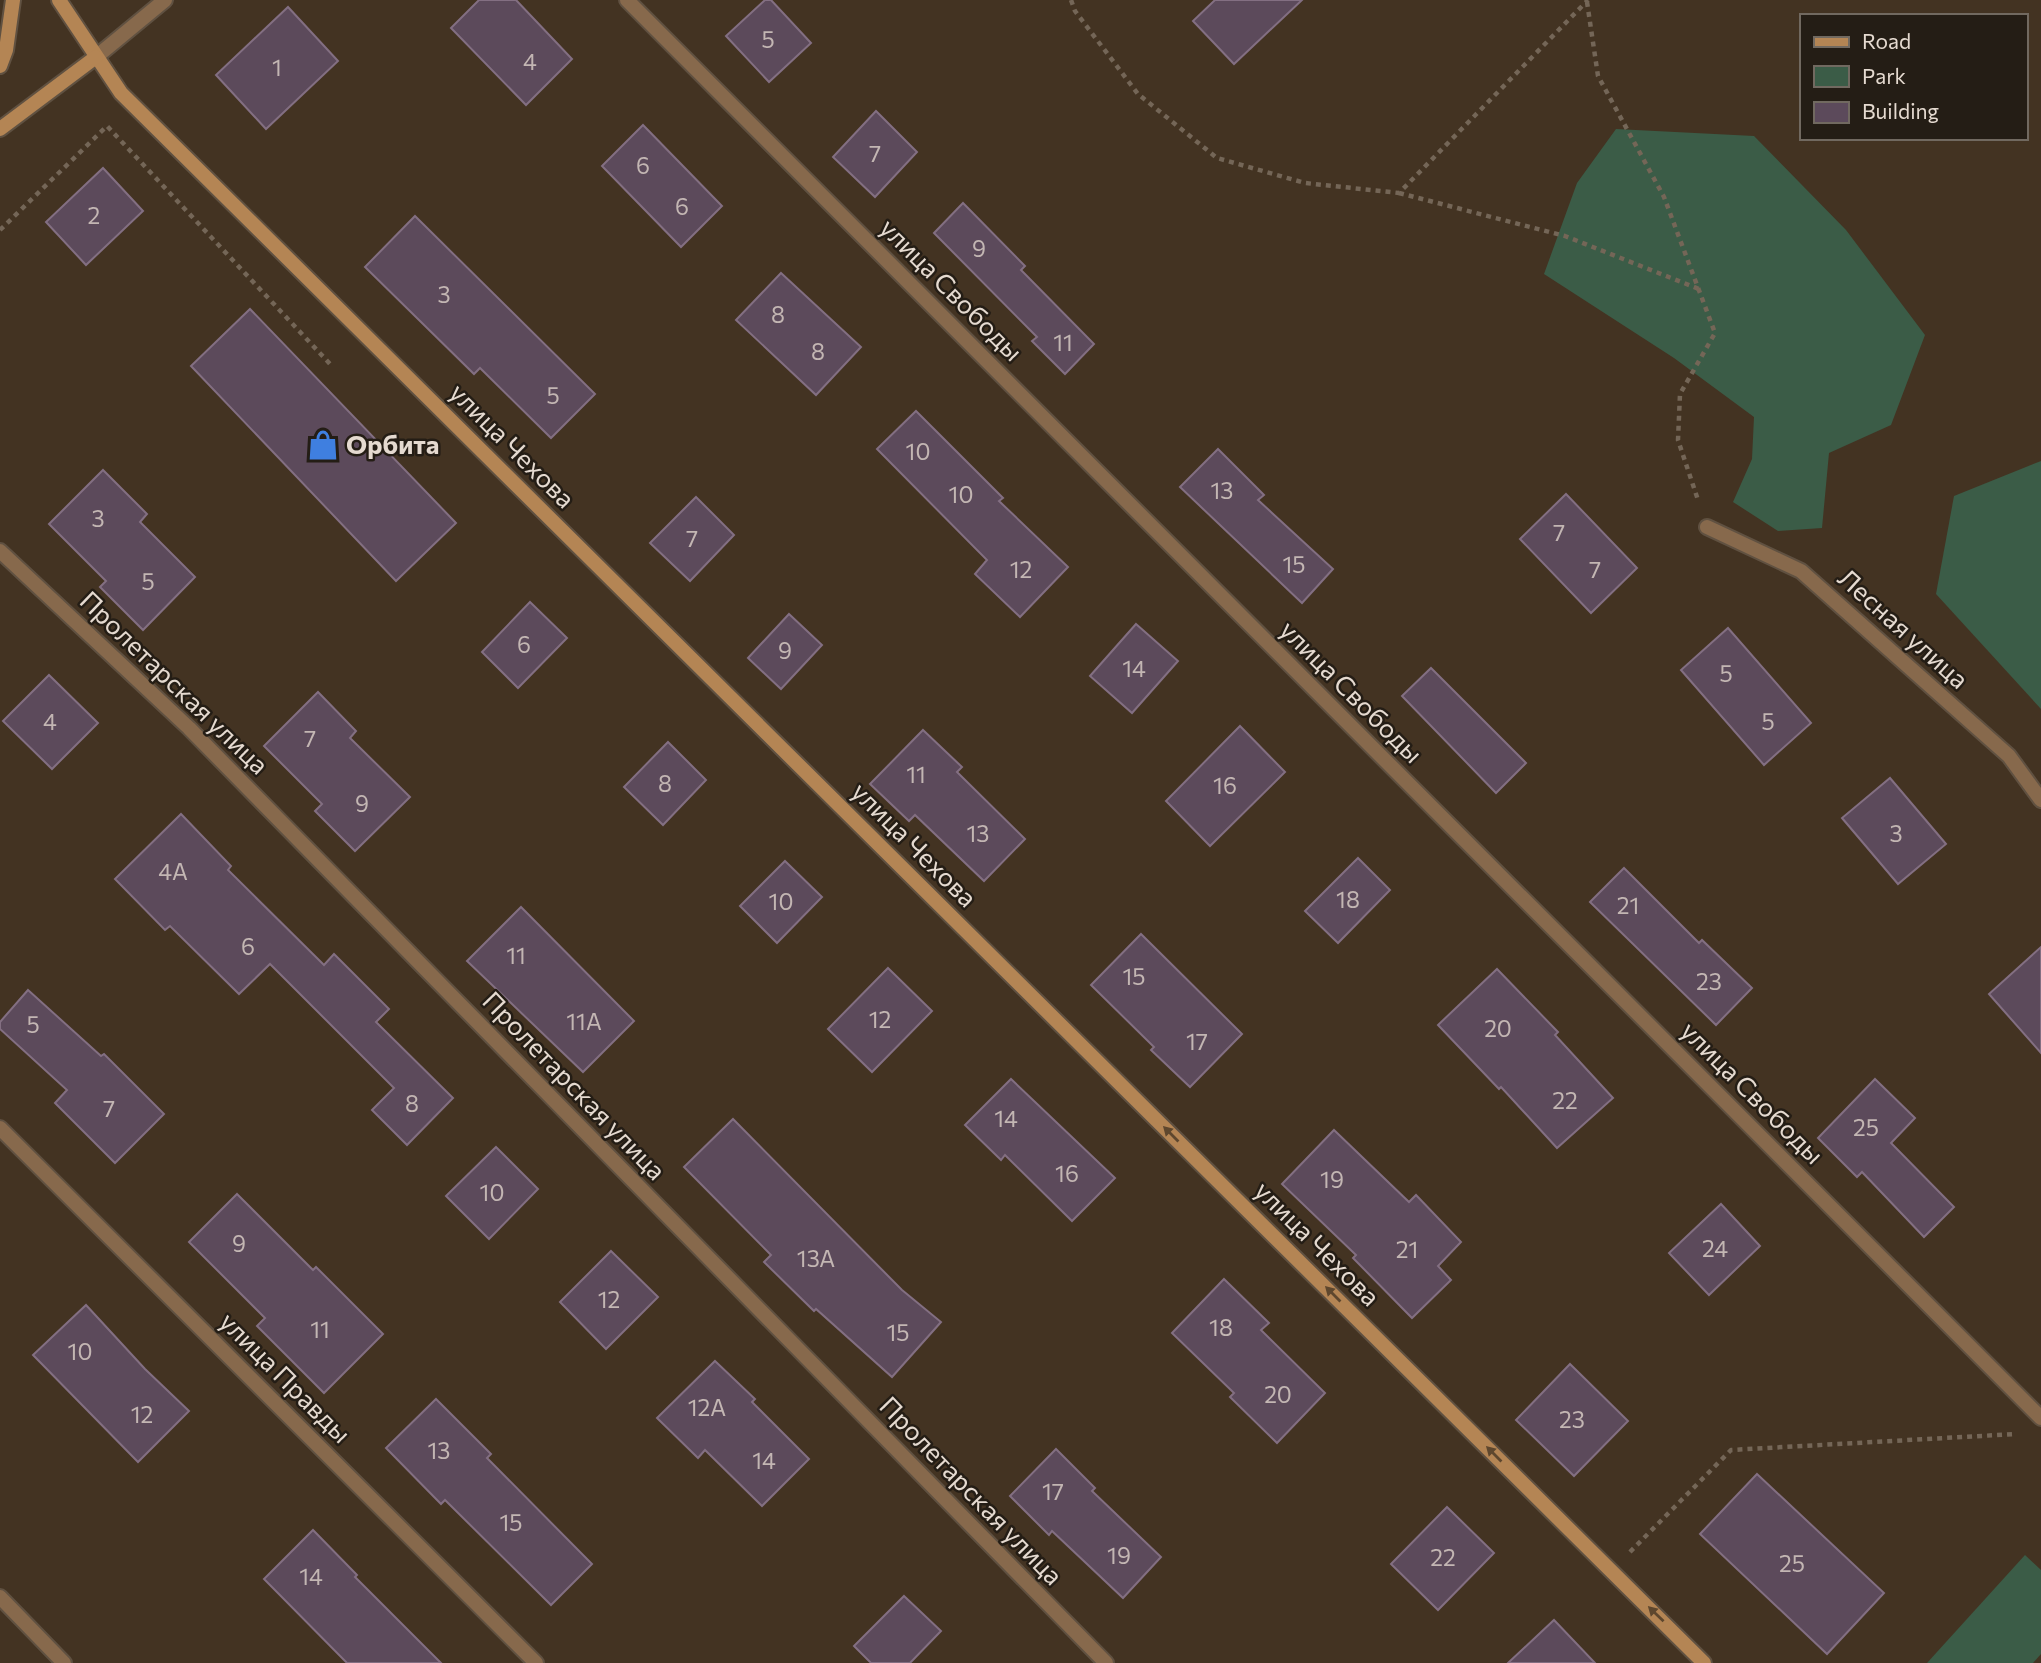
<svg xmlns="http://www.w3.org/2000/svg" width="2041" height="1663" viewBox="0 0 2041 1663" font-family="Commissioner,sans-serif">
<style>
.green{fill:#3b5c47}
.building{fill:#5c4a5b;stroke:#836f82;stroke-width:2}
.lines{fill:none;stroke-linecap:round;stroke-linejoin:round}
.lane-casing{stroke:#605141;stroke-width:18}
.street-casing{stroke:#605141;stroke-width:18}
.secondary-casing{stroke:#605141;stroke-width:18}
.path{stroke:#746657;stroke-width:4.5;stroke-dasharray:5 5;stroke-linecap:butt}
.lane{stroke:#87694c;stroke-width:14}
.street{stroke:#87694c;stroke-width:14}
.secondary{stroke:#b48554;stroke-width:14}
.oneway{fill:#5e472e}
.labels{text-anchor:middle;stroke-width:5;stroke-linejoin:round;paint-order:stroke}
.number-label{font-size:23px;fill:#c3b6b3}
.street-label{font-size:26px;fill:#e5dad0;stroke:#241d15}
.poi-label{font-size:26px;font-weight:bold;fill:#e5dad0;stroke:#241d15;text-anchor:start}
</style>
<rect width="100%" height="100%" fill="#433322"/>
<g class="green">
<polygon points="1616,129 1754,136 1846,230 1925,335 1891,425 1829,453 1822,528 1778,531 1733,502 1752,459 1754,417 1674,358 1544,274 1577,183"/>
<polygon points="2041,461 2041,709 1936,594 1954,496"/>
<polygon points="2025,1555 2041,1570 2041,1654 2033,1663 1927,1663"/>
</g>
<g class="building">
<polygon points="479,0 516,0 572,59 526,105 451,28"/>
<polygon points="765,0 771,0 811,43 769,82 726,36"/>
<polygon points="1215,0 1302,0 1234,64 1193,21"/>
<polygon points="288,7 338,61 266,129 216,75"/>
<polygon points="876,111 917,152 875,197 833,157"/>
<polygon points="643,125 722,206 681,247 602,166"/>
<polygon points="103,168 143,211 86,265 46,222"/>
<polygon points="963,203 1025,266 1021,270 1094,344 1065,374 1032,341 1037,337 934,233"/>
<polygon points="415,216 595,394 551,438 480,368 474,374 365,267"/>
<polygon points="781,273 861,347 816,395 736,320"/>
<polygon points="250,309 456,523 396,581 191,366"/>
<polygon points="916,411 1003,498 999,501 1068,567 1020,617 975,574 987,560 877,449"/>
<polygon points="1218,449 1264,495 1258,500 1333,569 1302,603 1180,487"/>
<polygon points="103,470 147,514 140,522 195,577 143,630 100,587 106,581 49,524"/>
<polygon points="1566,494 1637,568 1591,613 1520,539"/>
<polygon points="696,497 734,535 690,581 650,543"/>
<polygon points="530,602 567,638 518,688 482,652"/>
<polygon points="789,614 822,645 781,689 748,658"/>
<polygon points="1136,624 1178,661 1132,713 1090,676"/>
<polygon points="1728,628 1811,723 1764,765 1681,670"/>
<polygon points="1431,668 1526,763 1496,793 1402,696"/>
<polygon points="49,675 98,723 52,769 3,721"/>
<polygon points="318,692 356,731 350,738 410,797 355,851 315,811 322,804 264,746"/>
<polygon points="1240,726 1285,772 1210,846 1166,801"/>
<polygon points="923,730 962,767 957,772 1025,839 984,881 915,815 909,821 870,784"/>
<polygon points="668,742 706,780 663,825 624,787"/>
<polygon points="1890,778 1946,844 1898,884 1842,818"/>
<polygon points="181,814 231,866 228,870 324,965 334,954 389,1009 376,1022 453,1098 407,1145 372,1110 394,1088 270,964 239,994 170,926 165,930 115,879"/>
<polygon points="1358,858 1390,890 1338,943 1305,911"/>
<polygon points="785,861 822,897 777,943 740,906"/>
<polygon points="1624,868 1699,943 1702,940 1752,988 1716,1025 1590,902"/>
<polygon points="521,907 634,1021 583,1072 467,961"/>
<polygon points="1141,934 1242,1034 1190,1087 1151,1050 1154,1047 1091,985"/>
<polygon points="2041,947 2041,1053 1989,994"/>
<polygon points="888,968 932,1011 872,1072 828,1029"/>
<polygon points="1497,969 1558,1032 1555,1035 1613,1098 1557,1148 1501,1087 1499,1089 1438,1025"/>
<polygon points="28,990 101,1056 104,1054 164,1114 115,1163 55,1103 67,1090 0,1029 0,1022"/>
<polygon points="1011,1079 1115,1178 1072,1221 1005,1155 1001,1160 965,1125"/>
<polygon points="1875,1079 1915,1118 1891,1143 1954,1207 1924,1237 1862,1172 1857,1177 1818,1138"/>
<polygon points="733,1119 902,1290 941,1322 892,1377 816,1309 814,1311 764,1262 771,1255 684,1167"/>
<polygon points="1334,1130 1409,1202 1416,1195 1461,1242 1438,1266 1451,1280 1412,1318 1353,1258 1356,1255 1282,1184"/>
<polygon points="496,1147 538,1189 489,1239 446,1196"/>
<polygon points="237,1194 313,1270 316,1267 383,1334 324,1393 257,1326 265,1318 189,1242"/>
<polygon points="1721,1204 1760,1246 1709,1295 1669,1253"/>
<polygon points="611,1251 658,1297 606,1349 560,1302"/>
<polygon points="1224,1279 1269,1323 1261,1330 1325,1393 1277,1443 1230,1397 1234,1393 1172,1333"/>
<polygon points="86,1305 145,1369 189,1411 138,1462 33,1355"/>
<polygon points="715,1361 755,1399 752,1402 809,1459 762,1506 705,1450 698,1458 657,1418"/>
<polygon points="1570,1364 1628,1421 1574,1476 1516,1420"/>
<polygon points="436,1399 491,1454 487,1458 592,1564 551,1605 445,1500 441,1504 386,1448"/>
<polygon points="1056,1449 1095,1488 1092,1491 1161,1557 1123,1598 1052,1531 1049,1535 1010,1496"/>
<polygon points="1757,1474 1884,1593 1827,1654 1700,1534"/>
<polygon points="1447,1507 1494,1553 1438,1610 1391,1564"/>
<polygon points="313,1530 357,1575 355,1577 441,1663 347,1663 264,1579"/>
<polygon points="904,1596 941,1631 910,1663 871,1663 854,1646"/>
<polygon points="1554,1620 1595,1663 1508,1663"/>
</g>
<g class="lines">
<g class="lane-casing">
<g id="lane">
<polyline points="96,57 165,0"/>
<polyline points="0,1597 64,1663"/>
</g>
</g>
<g class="street-casing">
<g id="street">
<polyline points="627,0 2041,1418"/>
<polyline points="1707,527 1801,571 2009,756 2041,800"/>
<polyline points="0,551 189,728 1106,1663"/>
<polyline points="0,1128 536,1663"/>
</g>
</g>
<g class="secondary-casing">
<g id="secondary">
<polyline points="59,0 121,93 1704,1663"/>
<polyline points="0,66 6,50 13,0"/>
<polyline points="0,129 96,57"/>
</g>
</g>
<g class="path">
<polyline points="1071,0 1075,11 1138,94 1217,158 1305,183 1399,193 1588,0"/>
<polyline points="1587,2 1598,76 1664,197 1715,333 1680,394 1678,440 1698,500"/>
<polyline points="1399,193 1565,236 1699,289"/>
<polyline points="0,230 107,126 331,365"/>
<polyline points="1630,1552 1731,1450 2016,1434"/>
</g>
<use href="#lane" class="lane"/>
<use href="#street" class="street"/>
<use href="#secondary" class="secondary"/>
</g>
<defs><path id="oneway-solid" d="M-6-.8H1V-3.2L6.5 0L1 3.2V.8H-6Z" transform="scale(1.75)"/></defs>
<g class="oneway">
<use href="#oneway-solid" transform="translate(1171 1134) rotate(-135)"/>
<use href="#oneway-solid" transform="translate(1333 1294) rotate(-135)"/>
<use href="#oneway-solid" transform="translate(1494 1454) rotate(-135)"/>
<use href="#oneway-solid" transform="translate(1656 1614) rotate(-136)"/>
</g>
<defs>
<g id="shop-bare" transform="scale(2.415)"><path d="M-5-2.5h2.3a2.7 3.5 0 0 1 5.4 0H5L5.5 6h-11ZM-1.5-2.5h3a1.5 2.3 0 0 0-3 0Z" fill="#3f7fe0" stroke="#241d15" stroke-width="2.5" paint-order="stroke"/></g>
</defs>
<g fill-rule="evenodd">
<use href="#shop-bare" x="323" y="445"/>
</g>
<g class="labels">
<g class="number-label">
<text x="768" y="48">5</text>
<text x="530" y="70">4</text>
<text x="277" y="76">1</text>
<text x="875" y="162">7</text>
<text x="643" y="174">6</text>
<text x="682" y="215">6</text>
<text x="94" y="224">2</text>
<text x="979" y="257">9</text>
<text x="444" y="303">3</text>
<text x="778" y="323">8</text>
<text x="1063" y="351">11</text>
<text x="818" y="360">8</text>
<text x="553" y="404">5</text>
<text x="918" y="460">10</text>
<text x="1222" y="499">13</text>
<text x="961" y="503">10</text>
<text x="98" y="527">3</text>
<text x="1559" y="541">7</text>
<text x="692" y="547">7</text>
<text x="1294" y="573">15</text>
<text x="1021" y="578">12</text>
<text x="1595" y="578">7</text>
<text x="148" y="590">5</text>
<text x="524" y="653">6</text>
<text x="785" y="659">9</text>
<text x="1134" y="677">14</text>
<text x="1726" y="682">5</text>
<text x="50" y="730">4</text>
<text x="1768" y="730">5</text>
<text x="310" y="747">7</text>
<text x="916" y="783">11</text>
<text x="665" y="792">8</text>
<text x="1225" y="794">16</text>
<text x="362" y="812">9</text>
<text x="978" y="842">13</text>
<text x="1896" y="842">3</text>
<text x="173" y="880">4А</text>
<text x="1348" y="908">18</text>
<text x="781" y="910">10</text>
<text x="1628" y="914">21</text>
<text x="248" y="955">6</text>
<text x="516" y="964">11</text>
<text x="1134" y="985">15</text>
<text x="1709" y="990">23</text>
<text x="880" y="1028">12</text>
<text x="584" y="1030">11А</text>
<text x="33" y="1033">5</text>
<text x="1498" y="1037">20</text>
<text x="1197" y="1050">17</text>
<text x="1565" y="1109">22</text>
<text x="412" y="1112">8</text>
<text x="109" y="1117">7</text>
<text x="1006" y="1127">14</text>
<text x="1866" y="1136">25</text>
<text x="1067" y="1182">16</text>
<text x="1332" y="1188">19</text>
<text x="492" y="1201">10</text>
<text x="239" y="1252">9</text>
<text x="1715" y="1257">24</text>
<text x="1407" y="1258">21</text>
<text x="816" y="1267">13А</text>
<text x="609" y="1308">12</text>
<text x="1221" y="1336">18</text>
<text x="320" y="1338">11</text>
<text x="898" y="1341">15</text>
<text x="80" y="1360">10</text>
<text x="1278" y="1403">20</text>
<text x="707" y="1416">12А</text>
<text x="142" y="1423">12</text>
<text x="1572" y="1428">23</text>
<text x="439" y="1459">13</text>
<text x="764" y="1469">14</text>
<text x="1053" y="1500">17</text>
<text x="511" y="1531">15</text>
<text x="1119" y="1564">19</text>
<text x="1443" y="1566">22</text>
<text x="1792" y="1572">25</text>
<text x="311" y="1585">14</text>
</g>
<g class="street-label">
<text transform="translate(951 290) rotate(45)" y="9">улица Свободы</text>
<text transform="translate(512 446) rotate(45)" y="9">улица Чехова</text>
<text transform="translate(1903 629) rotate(42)" y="9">Лесная улица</text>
<text transform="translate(174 683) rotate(44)" y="9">Пролетарская улица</text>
<text transform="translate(1351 692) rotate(45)" y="9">улица Свободы</text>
<text transform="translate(914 845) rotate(45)" y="9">улица Чехова</text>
<text transform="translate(574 1086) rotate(46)" y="9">Пролетарская улица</text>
<text transform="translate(1752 1093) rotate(45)" y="9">улица Свободы</text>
<text transform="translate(1317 1244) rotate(45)" y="9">улица Чехова</text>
<text transform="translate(285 1378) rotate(45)" y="9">улица Правды</text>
<text transform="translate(971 1491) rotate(46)" y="9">Пролетарская улица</text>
</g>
<g class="poi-label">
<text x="346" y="454">Орбита</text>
</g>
</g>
<rect x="1800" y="14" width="228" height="126" fill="#241d15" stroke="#716960" stroke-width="2"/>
<rect x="1814" y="37" width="35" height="10" fill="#b48554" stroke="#716960" stroke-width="2"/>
<text x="1862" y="49" font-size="21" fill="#e5dad0">Road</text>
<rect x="1814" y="66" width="35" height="21" fill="#3b5c47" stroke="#716960" stroke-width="2"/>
<text x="1862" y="84" font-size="21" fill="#e5dad0">Park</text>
<rect x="1814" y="102" width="35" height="21" fill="#5c4a5b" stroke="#716960" stroke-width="2"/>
<text x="1862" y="119" font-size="21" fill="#e5dad0">Building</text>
</svg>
